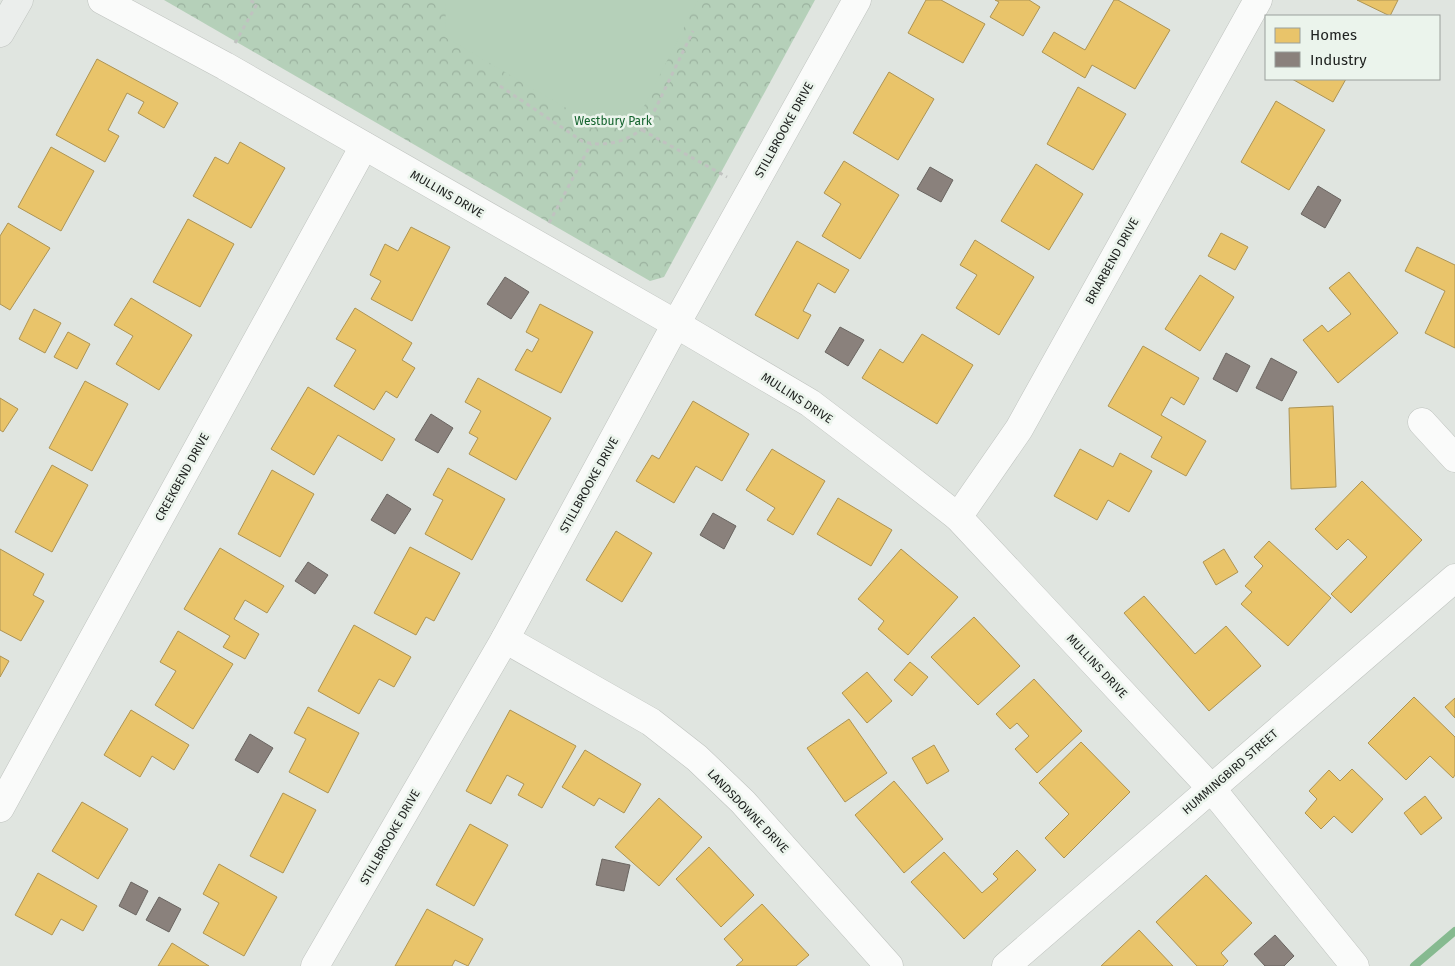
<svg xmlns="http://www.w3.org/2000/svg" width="1455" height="966" viewBox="0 0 1455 966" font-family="'Fira Sans',sans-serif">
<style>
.park{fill:url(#park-crowns)}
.pitch{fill:#b5d0b9}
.homes{fill:#e9c46a;stroke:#ad9454}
.industry{fill:#8a817c;stroke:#6a6561}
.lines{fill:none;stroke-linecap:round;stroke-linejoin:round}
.stream{stroke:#86ba90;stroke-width:8}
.street-casing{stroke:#bfc3bf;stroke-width:29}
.secondary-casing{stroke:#bfc3bf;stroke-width:29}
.path{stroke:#c0c2c0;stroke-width:3;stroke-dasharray:4 4;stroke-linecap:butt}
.street{stroke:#fafbfa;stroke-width:28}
.secondary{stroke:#ebeeec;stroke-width:28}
.labels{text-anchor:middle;stroke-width:5;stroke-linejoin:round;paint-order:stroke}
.park-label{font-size:12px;fill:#13632d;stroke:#ebf4ec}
.street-label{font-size:12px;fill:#202321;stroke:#ebf4ec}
</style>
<defs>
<pattern id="park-crowns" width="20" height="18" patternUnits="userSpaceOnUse" patternTransform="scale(1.25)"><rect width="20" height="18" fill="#b5d0b9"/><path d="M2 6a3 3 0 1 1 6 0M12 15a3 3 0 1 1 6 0" fill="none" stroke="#9bb29f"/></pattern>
</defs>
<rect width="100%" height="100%" fill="#e0e5e0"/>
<polygon class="park" points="164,0 815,0 664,277 650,281"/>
<polygon class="pitch" points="446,0 698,0 639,116 607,132 445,37"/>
<g class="homes">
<polygon points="926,0 941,0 985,24 963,63 908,33"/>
<polygon points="995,0 1029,0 1040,7 1023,36 990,17 999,2"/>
<polygon points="1114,0 1118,0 1170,30 1135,89 1092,65 1085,78 1042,52 1054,32 1085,50"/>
<polygon points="1357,0 1398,0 1390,16"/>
<polygon points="97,59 178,103 164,128 138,113 144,102 127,93 108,130 119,136 105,162 56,135"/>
<polygon points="889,72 934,99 898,160 853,133"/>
<polygon points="1292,79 1346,79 1333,102"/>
<polygon points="1078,87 1126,114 1093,170 1047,144"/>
<polygon points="1276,101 1325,130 1289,190 1241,162"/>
<polygon points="240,142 285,168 251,228 193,196 215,157 228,164"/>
<polygon points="51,147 94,171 61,231 18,207"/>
<polygon points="844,161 899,195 860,259 822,236 841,204 824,193"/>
<polygon points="1036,164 1083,194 1049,250 1001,221"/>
<polygon points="188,219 234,244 200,307 153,282"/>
<polygon points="8,223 50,248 10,310 0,304 0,236"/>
<polygon points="411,227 450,247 412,321 371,299 381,281 370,275 385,244 398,251"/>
<polygon points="1221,233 1248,247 1235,270 1208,256"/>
<polygon points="975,240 1034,277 999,335 956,308 977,275 960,265"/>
<polygon points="797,241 849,270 835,293 818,283 803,311 811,315 798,339 755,315"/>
<polygon points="1417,247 1455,265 1455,348 1425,333 1445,291 1405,271"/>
<polygon points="1349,272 1398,333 1338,383 1303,340 1322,325 1328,332 1351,314 1329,288"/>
<polygon points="1200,275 1234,297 1200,351 1165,329"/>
<polygon points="131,298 192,335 159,390 116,364 133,336 114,325"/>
<polygon points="540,304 593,332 561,393 515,370 527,349 532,352 539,339 526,332"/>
<polygon points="355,308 412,343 402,360 415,368 397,398 386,391 374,410 334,386 356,350 336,339"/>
<polygon points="34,309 61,323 45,353 19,339"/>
<polygon points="68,332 90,344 77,369 54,357"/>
<polygon points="922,334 973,365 937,424 862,378 880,349 903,363"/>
<polygon points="1143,346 1199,378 1184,405 1171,397 1161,415 1206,441 1186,476 1151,457 1162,437 1108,406"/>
<polygon points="478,378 551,418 516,480 469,454 478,438 469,433 481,411 465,402"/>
<polygon points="85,381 128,404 92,471 49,448"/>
<polygon points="308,387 395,439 382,461 338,435 314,475 271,449"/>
<polygon points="0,398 18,409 3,432 0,430"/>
<polygon points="693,401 749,434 722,481 696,466 674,503 636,481 652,455 659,459"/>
<polygon points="1333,406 1336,487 1291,489 1289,408"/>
<polygon points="772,449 825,481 793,535 767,520 775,508 746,490"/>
<polygon points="1080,449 1113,467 1120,453 1152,471 1129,512 1108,500 1097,520 1054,496"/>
<polygon points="52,465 88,485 52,552 15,532"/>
<polygon points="448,468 505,499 472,560 425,534 443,500 433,495"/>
<polygon points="272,470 314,494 280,557 238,534"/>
<polygon points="1362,481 1422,540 1351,613 1331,594 1367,557 1348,539 1337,550 1315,529"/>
<polygon points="838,498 892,530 871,566 817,534"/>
<polygon points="616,531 652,553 622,602 586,580"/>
<polygon points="1269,541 1331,598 1288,646 1241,604 1252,592 1245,586 1263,566 1254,557"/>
<polygon points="410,547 460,573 434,621 426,617 416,635 374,613"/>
<polygon points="220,548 284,586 267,613 245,600 234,619 259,634 245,659 223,647 230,636 184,609"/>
<polygon points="0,549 44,574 33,595 44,601 21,641 0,630"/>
<polygon points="901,549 958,597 908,655 878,629 884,621 858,599"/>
<polygon points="1224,549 1238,572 1216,585 1203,562"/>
<polygon points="1144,596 1195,654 1226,626 1261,666 1209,711 1124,613"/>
<polygon points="974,617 1020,666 978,705 931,657"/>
<polygon points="354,625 411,657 394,687 379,679 359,714 318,691"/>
<polygon points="178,631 233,664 193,729 155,705 176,671 160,662"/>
<polygon points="0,656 9,661 0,677"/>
<polygon points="910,662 928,677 912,696 894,680"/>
<polygon points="867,672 892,701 867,723 842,693"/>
<polygon points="1034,679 1082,731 1037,773 1015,749 1029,736 1017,723 1010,729 996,714"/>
<polygon points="1414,697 1455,737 1455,775 1453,778 1430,756 1406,780 1368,743"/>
<polygon points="1455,698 1455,718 1445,707"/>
<polygon points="308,707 359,733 328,793 289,772 306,739 294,733"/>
<polygon points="131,710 189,745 174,770 152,756 140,777 104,755"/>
<polygon points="510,710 576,746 542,808 518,795 524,784 507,775 491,804 466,791"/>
<polygon points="849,719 887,773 845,802 807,748"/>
<polygon points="1081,742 1130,792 1064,858 1045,838 1069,814 1039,783"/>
<polygon points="934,745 949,771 927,784 912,758"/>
<polygon points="585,750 641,784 624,813 599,798 594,806 562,787"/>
<polygon points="1352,769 1383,799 1352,833 1334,816 1321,829 1305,813 1317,799 1309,791 1329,770 1340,781"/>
<polygon points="894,781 943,839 904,873 855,815"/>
<polygon points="283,793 316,810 283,873 250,856"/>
<polygon points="1425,796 1442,818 1421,835 1404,813"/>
<polygon points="659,798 702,837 659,886 615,847"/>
<polygon points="82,802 128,829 98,879 52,851"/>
<polygon points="470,824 508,845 474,906 436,885"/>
<polygon points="709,847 754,895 721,927 676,879"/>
<polygon points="1017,850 1036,870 964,939 911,882 944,852 982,893 998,879 993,874"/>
<polygon points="219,864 277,897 244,956 203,933 219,903 203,894"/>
<polygon points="38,873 97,906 83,931 61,919 52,935 15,915"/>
<polygon points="1206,875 1252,923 1221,953 1228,961 1223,966 1197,966 1156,922"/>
<polygon points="762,904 809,955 796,966 736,966 743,960 724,939"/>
<polygon points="427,909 483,939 468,966 455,960 452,966 395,966"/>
<polygon points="1139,930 1173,966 1101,966"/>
<polygon points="172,943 209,966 158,966"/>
</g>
<g class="industry">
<polygon points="930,167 953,180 941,202 917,189"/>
<polygon points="1318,186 1341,200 1325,228 1301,214"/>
<polygon points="505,277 529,292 511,319 487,304"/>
<polygon points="840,327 864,340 848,366 825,352"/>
<polygon points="1226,353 1250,366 1237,392 1213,379"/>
<polygon points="1271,358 1297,372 1282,401 1256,388"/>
<polygon points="431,414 453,428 438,453 415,440"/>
<polygon points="387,494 411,509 395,534 371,520"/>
<polygon points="713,513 736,526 724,549 700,535"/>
<polygon points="308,562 328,575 315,594 295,581"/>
<polygon points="250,734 273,748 258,773 235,760"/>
<polygon points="602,859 630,865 624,891 596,885"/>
<polygon points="131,882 148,891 136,915 119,906"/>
<polygon points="159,897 181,909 169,932 146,920"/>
<polygon points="1275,935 1294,956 1284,966 1265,966 1254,954"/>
</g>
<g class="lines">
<polyline class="stream" points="1414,966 1455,931"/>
<g class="street-casing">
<g id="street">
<polyline points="102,0 225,66 676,324 810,403 889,463 958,517 1211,788 1355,966"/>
<polyline points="1422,422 1455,458"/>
<polyline points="958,517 1019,429 1258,0"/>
<polyline points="505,639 651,722 697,758 743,802 889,966"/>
<polyline points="0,808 364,146"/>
<polyline points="315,966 505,639 676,324 857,0"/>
<polyline points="1006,966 1455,578"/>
</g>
</g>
<g class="secondary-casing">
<polyline id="secondary" points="0,33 19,0"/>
</g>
<g class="path">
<polyline points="235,43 257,4 249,0"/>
<path d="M500 86 582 141C605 149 634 140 649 122L693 31"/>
<polyline points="642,130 727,177"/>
<polyline points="549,223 591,144"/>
</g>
<use href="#street" class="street"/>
<use href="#secondary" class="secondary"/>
</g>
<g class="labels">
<g class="park-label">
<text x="613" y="125">Westbury Park</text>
</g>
<g class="street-label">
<text transform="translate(784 130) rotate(-61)" y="4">STILLBROOKE DRIVE</text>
<text transform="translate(447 194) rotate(30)" y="4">MULLINS DRIVE</text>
<text transform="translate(1112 261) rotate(-61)" y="4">BRIARBEND DRIVE</text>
<text transform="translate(797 398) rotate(33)" y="4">MULLINS DRIVE</text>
<text transform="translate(182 477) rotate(-61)" y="4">CREEKBEND DRIVE</text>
<text transform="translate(589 485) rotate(-61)" y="4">STILLBROOKE DRIVE</text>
<text transform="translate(1097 666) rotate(47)" y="4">MULLINS DRIVE</text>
<text transform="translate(1230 772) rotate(-41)" y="4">HUMMINGBIRD STREET</text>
<text transform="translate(748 811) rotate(46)" y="4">LANDSDOWNE DRIVE</text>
<text transform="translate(390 837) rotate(-60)" y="4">STILLBROOKE DRIVE</text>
</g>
</g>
<rect x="1265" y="15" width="175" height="65" fill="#ebf4ec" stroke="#9aa09b"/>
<rect x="1275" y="28" width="25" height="15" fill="#e9c46a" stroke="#9aa09b"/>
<text x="1310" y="40" font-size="15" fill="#202321">Homes</text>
<rect x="1275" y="52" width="25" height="15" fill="#8a817c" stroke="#9aa09b"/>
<text x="1310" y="65" font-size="15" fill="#202321">Industry</text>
</svg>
